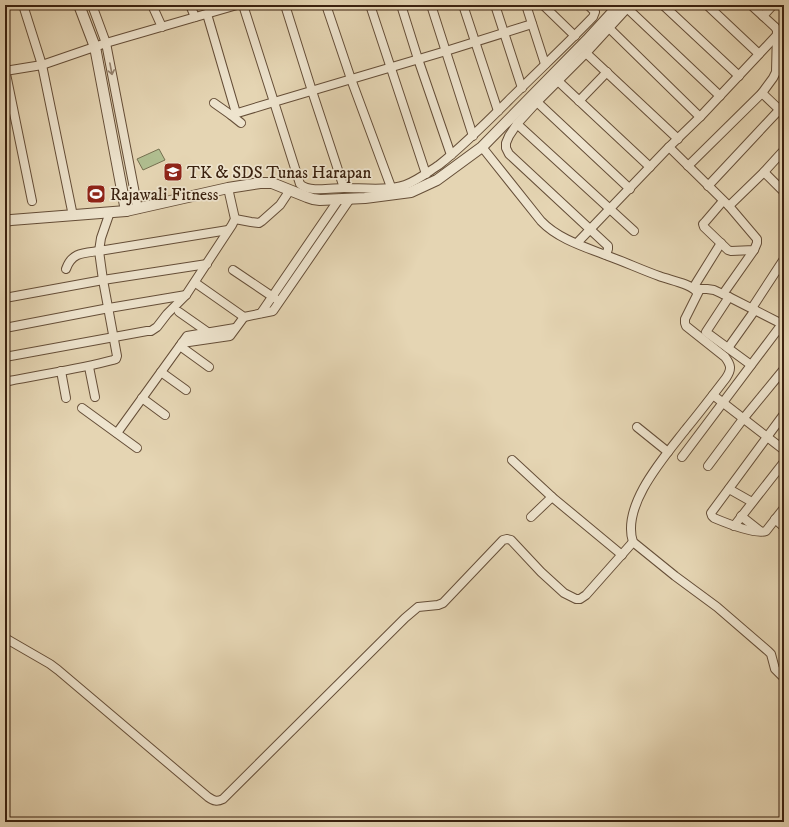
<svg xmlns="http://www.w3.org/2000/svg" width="789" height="827" viewBox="0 0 789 827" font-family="'IM FELL DW Pica',serif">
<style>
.green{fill:#b0be90;stroke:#757050}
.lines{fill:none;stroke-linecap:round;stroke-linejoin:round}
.minor-casing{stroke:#654e38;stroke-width:10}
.tertiary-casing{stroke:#654e38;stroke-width:12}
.minor{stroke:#eee4ce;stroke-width:8}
.tertiary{stroke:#eee4ce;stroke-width:10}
.oneway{stroke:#94826e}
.labels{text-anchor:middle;stroke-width:3.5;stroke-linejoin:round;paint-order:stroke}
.poi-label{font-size:17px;fill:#3a210f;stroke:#eee4ce;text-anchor:start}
</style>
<rect width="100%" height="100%" fill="#e5d5b3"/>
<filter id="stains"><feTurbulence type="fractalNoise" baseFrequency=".005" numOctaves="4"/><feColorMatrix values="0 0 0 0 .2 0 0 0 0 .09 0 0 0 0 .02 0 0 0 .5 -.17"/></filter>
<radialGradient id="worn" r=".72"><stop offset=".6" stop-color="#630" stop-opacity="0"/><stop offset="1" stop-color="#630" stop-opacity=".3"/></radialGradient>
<polygon class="green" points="159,149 165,160 143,170 137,159"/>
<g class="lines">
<g class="minor-casing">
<g id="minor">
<polyline points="23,5 42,65 72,211"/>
<polyline points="92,5 106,43 138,209"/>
<polyline points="152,5 162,27"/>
<polyline points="190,5 195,17"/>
<polyline points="285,5 312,91 344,188"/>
<polyline points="326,5 351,79 391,187"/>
<polyline points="370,5 426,174"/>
<polyline points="401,5 418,59 451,155"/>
<polyline points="431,5 473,136"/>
<polyline points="463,5 498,111"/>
<polyline points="495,5 522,88"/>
<polyline points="526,5 545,64"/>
<polyline points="543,5 575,36"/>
<polyline points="663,5 739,76"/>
<polyline points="707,5 759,54"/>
<polyline points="751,5 775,27 777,30 776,72 773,78 762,93 784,114"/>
<polyline points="627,8 720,96"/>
<polyline points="207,14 236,113"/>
<polyline points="763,16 773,5"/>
<path d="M532 24 446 51 274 102 300 184C309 193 332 188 344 188 363 188 387 191 405 185 417 181 428 172 439 165 464 145 486 123 508 101 536 73 565 46 593 17L595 12 588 5"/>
<polyline points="609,28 700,117"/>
<polyline points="586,53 678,139"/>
<polyline points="5,69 32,201"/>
<polyline points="5,71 42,65 106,43 237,5"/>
<polyline points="558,81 650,167"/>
<polyline points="579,101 607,72"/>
<polyline points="537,102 630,189"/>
<polyline points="214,103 231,115 274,102 243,5"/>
<polyline points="231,115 241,123"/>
<polyline points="517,124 634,231"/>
<path d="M482 147 541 221C558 239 585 247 608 256 625 262 642 270 659 276 669 280 689 283 696 291L700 289H707L714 290 729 297 784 325"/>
<polyline points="669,147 729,206 764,172 784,150"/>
<polyline points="688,166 762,93"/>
<polyline points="764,172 784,192"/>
<polyline points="708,186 780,109"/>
<polyline points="723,201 705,222 703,224 704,227 728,250 731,251 754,250 757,243 757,239 729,206"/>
<polyline points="110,212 101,238 99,251 228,230"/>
<polyline points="235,219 251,222 259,223 262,221 280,205 290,190"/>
<polyline points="577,243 669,147 700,117 777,35"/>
<polyline points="606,255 608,249 608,246 509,154 506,148 506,143 509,136 517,124 537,102 586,53 630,5"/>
<polyline points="233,270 276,299"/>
<polyline points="197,284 244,317 273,311 350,199"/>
<polyline points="693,288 721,243"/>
<path d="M700 289 685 319V323L686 326 725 357C731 365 732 369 726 378 713 395 700 412 686 429 665 456 621 505 633 542L675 576 717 607 768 651 771 654 775 669 784 678"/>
<polyline points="723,294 754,250"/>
<polyline points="729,297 706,332 751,365"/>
<polyline points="5,298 103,280 207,264"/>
<polyline points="752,308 784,259"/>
<polyline points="179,312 209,333"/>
<polyline points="261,313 339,199"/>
<polyline points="5,328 109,308 186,295"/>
<polyline points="182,343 230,336 244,317"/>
<polyline points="180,346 209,367"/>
<polyline points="728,348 755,310"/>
<polyline points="5,357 147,331 151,331 157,327 167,314 186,295 232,225 235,219 228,188"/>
<polyline points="89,367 95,397"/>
<polyline points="61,371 66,398"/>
<polyline points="161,372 186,390"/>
<path d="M5 379 9 381C44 374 79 369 113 360L116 359 117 356 103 280 99 251C84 253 72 252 66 269"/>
<polyline points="713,395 784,450"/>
<polyline points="142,398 165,415"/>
<polyline points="82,408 137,448"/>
<path d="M784 414 711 513 712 516 714 518C726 523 755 535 766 531L784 508"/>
<polyline points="637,427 668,452"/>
<polyline points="117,433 187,336 235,328"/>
<polyline points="682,457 782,324"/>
<polyline points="512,460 552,497 622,555"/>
<polyline points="708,466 743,419 784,369"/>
<polyline points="729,489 752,502"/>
<polyline points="741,516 760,531"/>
<polyline points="531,517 552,497"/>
<polyline points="775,519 784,527"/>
<polyline points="734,526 784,462"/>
<path d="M5 638 50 664 58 670 208 797C214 801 217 802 223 799L405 618 418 607 438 605 443 603 503 540 507 539 511 540 541 572 564 593 576 599H580L586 595 633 542"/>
</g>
</g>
<g class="tertiary-casing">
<g id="tertiary">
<polyline points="79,5 95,47 126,211"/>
<polyline points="5,221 11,220 126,211 228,188 260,183 272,183 307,197 313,199 320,200 365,198 411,192 437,180 482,147 587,40 619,5"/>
</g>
</g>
<use href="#minor" class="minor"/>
<use href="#tertiary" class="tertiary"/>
</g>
<defs><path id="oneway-shaft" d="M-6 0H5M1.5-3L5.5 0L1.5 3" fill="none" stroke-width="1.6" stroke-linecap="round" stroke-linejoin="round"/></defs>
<use class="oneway" href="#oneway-shaft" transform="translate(111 69) rotate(79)"/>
<defs>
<g id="school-square" transform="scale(1)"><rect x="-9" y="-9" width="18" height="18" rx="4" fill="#8f2418" stroke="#eee4ce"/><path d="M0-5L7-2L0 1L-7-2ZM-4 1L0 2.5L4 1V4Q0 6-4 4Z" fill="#fff"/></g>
<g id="stadium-square" transform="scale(1)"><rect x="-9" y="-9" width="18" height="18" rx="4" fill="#8f2418" stroke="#eee4ce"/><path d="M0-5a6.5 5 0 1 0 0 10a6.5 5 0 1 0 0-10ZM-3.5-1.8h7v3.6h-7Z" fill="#fff"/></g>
</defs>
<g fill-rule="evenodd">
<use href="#school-square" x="173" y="172"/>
<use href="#stadium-square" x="96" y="194"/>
</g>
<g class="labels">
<g class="poi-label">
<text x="187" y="178">TK &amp; SDS Tunas Harapan</text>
<text x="110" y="200">Rajawali Fitness</text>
</g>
</g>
<rect width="789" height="827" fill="none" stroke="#e5d5b3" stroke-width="20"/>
<rect x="6" y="6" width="777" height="815" fill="none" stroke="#3a210f" stroke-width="2"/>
<rect x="10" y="10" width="769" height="807" fill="none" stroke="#3a210f"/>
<rect width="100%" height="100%" filter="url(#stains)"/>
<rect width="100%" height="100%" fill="url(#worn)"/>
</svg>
